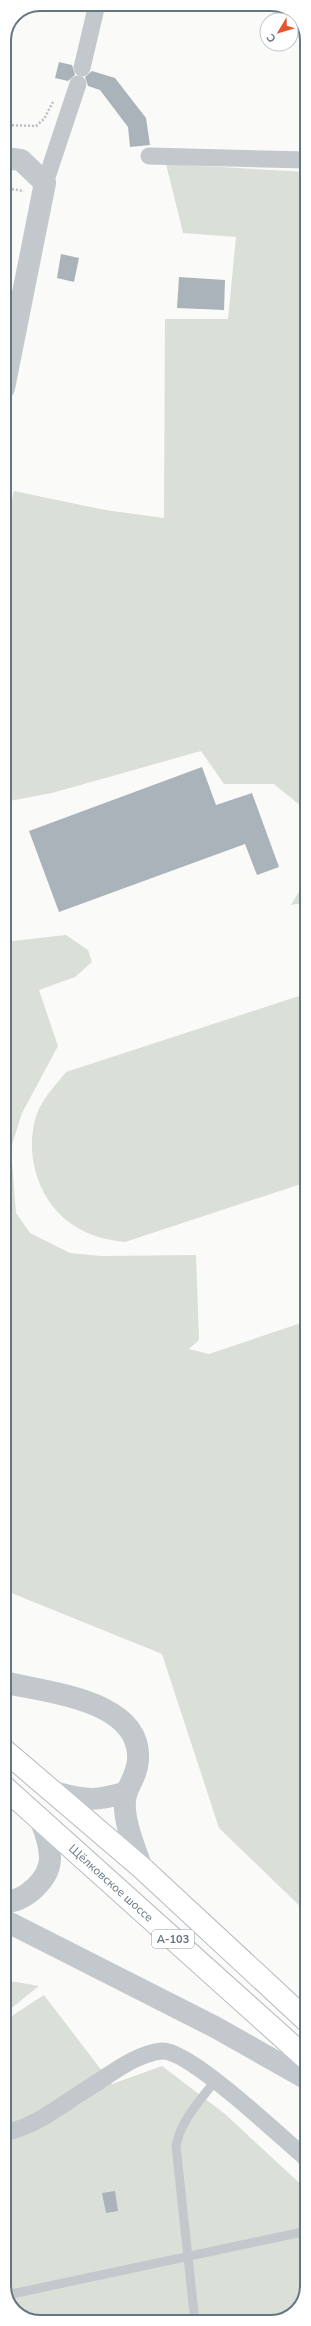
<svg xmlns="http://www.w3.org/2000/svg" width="311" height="2326" viewBox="0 0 311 2326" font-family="'Nunito Sans',sans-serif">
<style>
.green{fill:#dadfd7}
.building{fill:#aab3b9}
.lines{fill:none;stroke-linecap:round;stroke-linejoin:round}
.primary-casing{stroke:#b5babe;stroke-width:24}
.path{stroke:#bbbfc2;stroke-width:2.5;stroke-dasharray:2 2;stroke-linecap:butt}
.service{stroke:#c3c8cc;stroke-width:9}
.minor{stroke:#c3c8cc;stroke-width:17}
.tertiary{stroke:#c3c8cc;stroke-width:22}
.primary{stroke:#fff;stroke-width:22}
.labels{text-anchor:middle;stroke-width:4;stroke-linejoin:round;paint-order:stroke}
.shield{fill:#fff;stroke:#939fa8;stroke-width:1}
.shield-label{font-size:11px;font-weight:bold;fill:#657683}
.street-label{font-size:12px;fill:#657683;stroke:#fff}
.rim{fill:none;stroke:#657683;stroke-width:2}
</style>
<rect width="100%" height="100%" fill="#fafaf8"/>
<g class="green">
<polygon points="166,164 307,172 307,811 274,784 224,784 201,751 52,793 4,802 4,537 14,491 105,510 164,518 165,319 228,319 236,237 183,233"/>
<polygon points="307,878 307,902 291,905"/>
<polygon points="66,935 88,950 92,962 75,977 39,990 58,1046 22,1113 11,1148 16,1213 30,1233 70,1253 101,1256 196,1255 199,1340 189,1349 209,1354 307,1321 307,1913 219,1828 162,1654 4,1590 4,942"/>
<path d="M302 995 307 996V1182L125 1242C107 1240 89 1236 73 1225 40 1203 25 1159 35 1120 40 1101 54 1087 66 1072Z"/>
<polygon points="4,1980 39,1986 4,2014"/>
<polygon points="44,1995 112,2084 162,2066 225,2114 307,2190 307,2286 298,2310 276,2322 35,2322 15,2312 4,2291 4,2021"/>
</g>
<g class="building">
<polygon points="59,62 72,65 75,75 68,81 55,78"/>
<polygon points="92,71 115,78 146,118 150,145 130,147 128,127 100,90 88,86 85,77"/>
<polygon points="61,254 79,258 74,282 57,278"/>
<polygon points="179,277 225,280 224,310 177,308"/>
<polygon points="202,767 216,805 252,793 279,867 257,875 245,844 59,912 29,831"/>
<polygon points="115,2191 118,2211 106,2213 102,2193"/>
</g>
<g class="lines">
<g class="primary-casing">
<g id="primary">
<polyline points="4,1750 142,1868 307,2021"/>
<polyline points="4,1787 307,2059"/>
</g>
</g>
<g class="path">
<polyline points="4,125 36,126 44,119 53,102"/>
<polyline points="4,188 24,191"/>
</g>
<g class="service">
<polyline points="7,2295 307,2231"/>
<path d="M195 2322 176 2146C181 2120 199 2102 215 2081"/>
</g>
<g class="minor">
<polyline points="82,68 97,4"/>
<polyline points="149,156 307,160"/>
<polyline points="45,183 78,84"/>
<path d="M4 2133C35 2127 61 2105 87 2089 110 2075 134 2054 162 2051 189 2049 283 2139 307 2159"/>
</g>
<g class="tertiary">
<polyline points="4,158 21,160 45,183 4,388"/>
<path d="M4 1682C46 1693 142 1699 138 1760 137 1773 132 1780 127 1791 119 1812 135 1849 142 1868"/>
<path d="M57 1793C87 1801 97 1801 127 1792"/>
<path d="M4 1902C25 1902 50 1879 50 1858 50 1844 45 1831 40 1819"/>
<polyline points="4,1920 215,2027 307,2079"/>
</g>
<use href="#primary" class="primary"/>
</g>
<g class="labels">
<rect class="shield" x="152" y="1930" width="42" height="18" rx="3"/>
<g class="shield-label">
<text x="173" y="1943">А-103</text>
</g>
<g class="street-label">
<text transform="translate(111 1883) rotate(42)" y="4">Щёлковское шоссе</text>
</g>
</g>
<path d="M0 0H311V2326H0ZM40 11H271A29 29 0 0 1 300 40V2286A29 29 0 0 1 271 2315H40A29 29 0 0 1 11 2286V40A29 29 0 0 1 40 11Z" fill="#fff" fill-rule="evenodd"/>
<path class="rim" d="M40 11H271A29 29 0 0 1 300 40V2286A29 29 0 0 1 271 2315H40A29 29 0 0 1 11 2286V40A29 29 0 0 1 40 11Z"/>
<g transform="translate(279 32) rotate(232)"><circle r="19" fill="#ffffff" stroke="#c1c8cd"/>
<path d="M0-3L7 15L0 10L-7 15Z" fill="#e4572e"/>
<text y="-6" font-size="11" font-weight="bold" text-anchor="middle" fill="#657683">С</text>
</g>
</svg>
